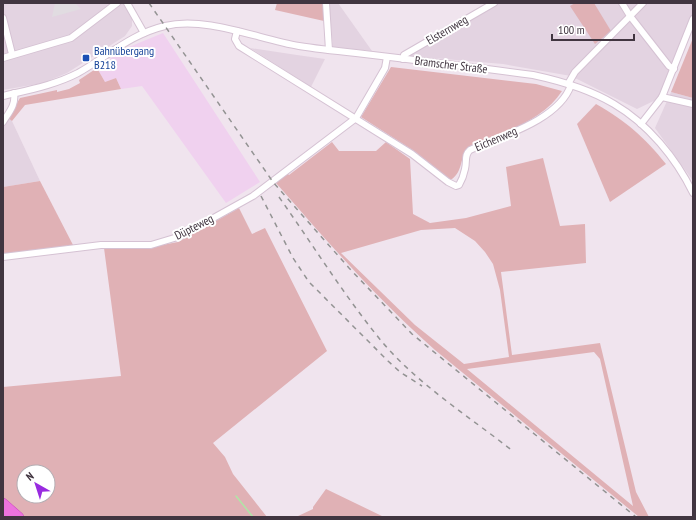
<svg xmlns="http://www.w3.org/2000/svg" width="696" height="520" viewBox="0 0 696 520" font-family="'PT Sans Narrow',sans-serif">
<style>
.residential{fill:#e3d3e1}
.commercial{fill:#f0d1ef}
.green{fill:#e0b1b5;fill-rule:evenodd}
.parking{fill:#e1dce1}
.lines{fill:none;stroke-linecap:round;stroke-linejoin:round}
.stream{stroke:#afe6a6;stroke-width:1.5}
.minor-casing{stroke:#d5c2d3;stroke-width:8}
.highway-casing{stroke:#ca44be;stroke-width:10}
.minor{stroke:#fff;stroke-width:6}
.highway{stroke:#ec73dd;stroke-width:9}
.rail{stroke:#939393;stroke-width:1.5;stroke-dasharray:5 5;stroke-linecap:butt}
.transit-dot{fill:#1a4fb4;stroke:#fff;stroke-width:1.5}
.labels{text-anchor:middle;stroke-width:4;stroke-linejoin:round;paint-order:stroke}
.street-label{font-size:12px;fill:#413540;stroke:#fff}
.transit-label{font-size:12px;fill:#164399;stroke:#fff;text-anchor:start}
</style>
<rect width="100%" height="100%" fill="#f0e4ee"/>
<g class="residential">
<polygon points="3,3 132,3 132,26 125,36 67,73 43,83 3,90"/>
<polygon points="329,3 338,3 372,51 333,47"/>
<polygon points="497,3 693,3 693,19 662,97 637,109 571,76 503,64 409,56"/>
<polygon points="250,48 297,55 325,59 311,87"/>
<polygon points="671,92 693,98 693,181 655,128"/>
<polygon points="8,118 12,121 40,181 3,187 3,126"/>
</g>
<polygon class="commercial" points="163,33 260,182 226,203 142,86 121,89 116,78 105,82 97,68 124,49"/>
<g class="green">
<polygon points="277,3 323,3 324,21 275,10"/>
<polygon points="575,3 594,3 611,31 595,44 570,6"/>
<polygon points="693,38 693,98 671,92"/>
<path d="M391 67 536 84 562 91C542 122 500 134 467 148 460 158 463 171 452 179H449L414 151 361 117Z"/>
<polygon points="97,68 105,82 116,78 121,89 25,105 12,121 8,118 20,98 57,90 57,92 69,89 80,83 79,80"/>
<path d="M596 104C627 122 643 136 666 164L610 202 577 124Z"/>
<path d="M332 142 339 151H376L386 142 410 159 413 214 430 223 466 218 511 206 506 167 543 158 560 226 585 224 586 263 501 272 512 355 600 343 636 492 649 517H639L435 350C377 299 327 241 276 183L287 173 289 175ZM455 228 475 241 485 252 493 264 500 290 509 357 464 364 415 325 341 253 421 230ZM594 352 600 359 633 506 467 369Z"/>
<polygon points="40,181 73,245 3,254 3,187"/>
<path d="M239 208 252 234 265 228 327 351 213 443 225 457 233 474 267 517H22L3 500V387L121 376 104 248 151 247 178 242ZM24 472H48V496H24Z"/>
<polygon points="326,489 384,517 296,517 313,509 313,507"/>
</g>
<polygon class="parking" points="55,3 75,3 81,9 52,17"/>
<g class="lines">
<polyline class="stream" points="236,496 253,517"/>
<g class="minor-casing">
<g id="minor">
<polyline points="127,3 144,33"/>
<polyline points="326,3 329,50"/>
<polyline points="622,3 630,16 669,66 674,69"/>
<polyline points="3,18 12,54"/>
<path d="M237 31 235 39 239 46 412 154 448 182 456 186 459 185C462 180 464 174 465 169 467 161 464 155 470 150 502 136 559 120 571 85"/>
<polyline points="3,58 71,38 117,3"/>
<polyline points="403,59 404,55 494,3"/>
<polyline points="568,84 575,72 643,3"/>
<path d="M3 96C28 90 55 85 78 73 108 56 131 34 165 26 206 16 258 39 299 46 318 49 337 51 356 53 415 60 474 67 533 75 561 81 589 89 614 104 648 124 676 158 693 193"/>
<polyline points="662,97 693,104"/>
<path d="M3 122C9 112 16 105 14 93"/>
<polyline points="641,124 662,97 693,19"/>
<polyline points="3,257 101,245 151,245 181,236 253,196 356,118 385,68 387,57"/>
</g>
</g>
<g class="highway-casing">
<g id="highway">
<polyline points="3,503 19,517"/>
<polyline points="3,513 8,517"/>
</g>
</g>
<use href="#minor" class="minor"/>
<use href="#highway" class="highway"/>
<g class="rail">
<polyline points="149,3 273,182 349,268 412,334 636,517"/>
<polyline points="261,196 293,258 309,282 388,361 400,372 422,386"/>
<path d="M279 197C313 245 345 297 383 343 420 386 470 417 514 452"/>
</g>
</g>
<rect class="transit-dot" x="82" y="54" width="8" height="8" rx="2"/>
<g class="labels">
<g class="street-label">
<text transform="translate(447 30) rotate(-30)" y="4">Elsternweg</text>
<text transform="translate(451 65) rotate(7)" y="4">Bramscher Straße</text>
<text transform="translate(496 139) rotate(-23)" y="4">Eichenweg</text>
<text transform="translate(194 227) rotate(-27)" y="4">Düpteweg</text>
</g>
<g class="transit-label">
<text x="94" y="55">Bahnübergang<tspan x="94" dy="14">B218</tspan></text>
</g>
</g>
<rect width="696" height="520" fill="none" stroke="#413540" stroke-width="8"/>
<g transform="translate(36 484) rotate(321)"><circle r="19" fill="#ffffff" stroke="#b3aeb3"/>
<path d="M0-3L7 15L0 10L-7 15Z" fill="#992be0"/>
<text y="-6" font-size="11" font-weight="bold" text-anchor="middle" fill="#413540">N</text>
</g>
<path d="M552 34v6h82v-6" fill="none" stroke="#413540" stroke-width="2"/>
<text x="558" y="34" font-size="12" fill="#413540" stroke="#ffffff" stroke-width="3" paint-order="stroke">100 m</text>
</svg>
